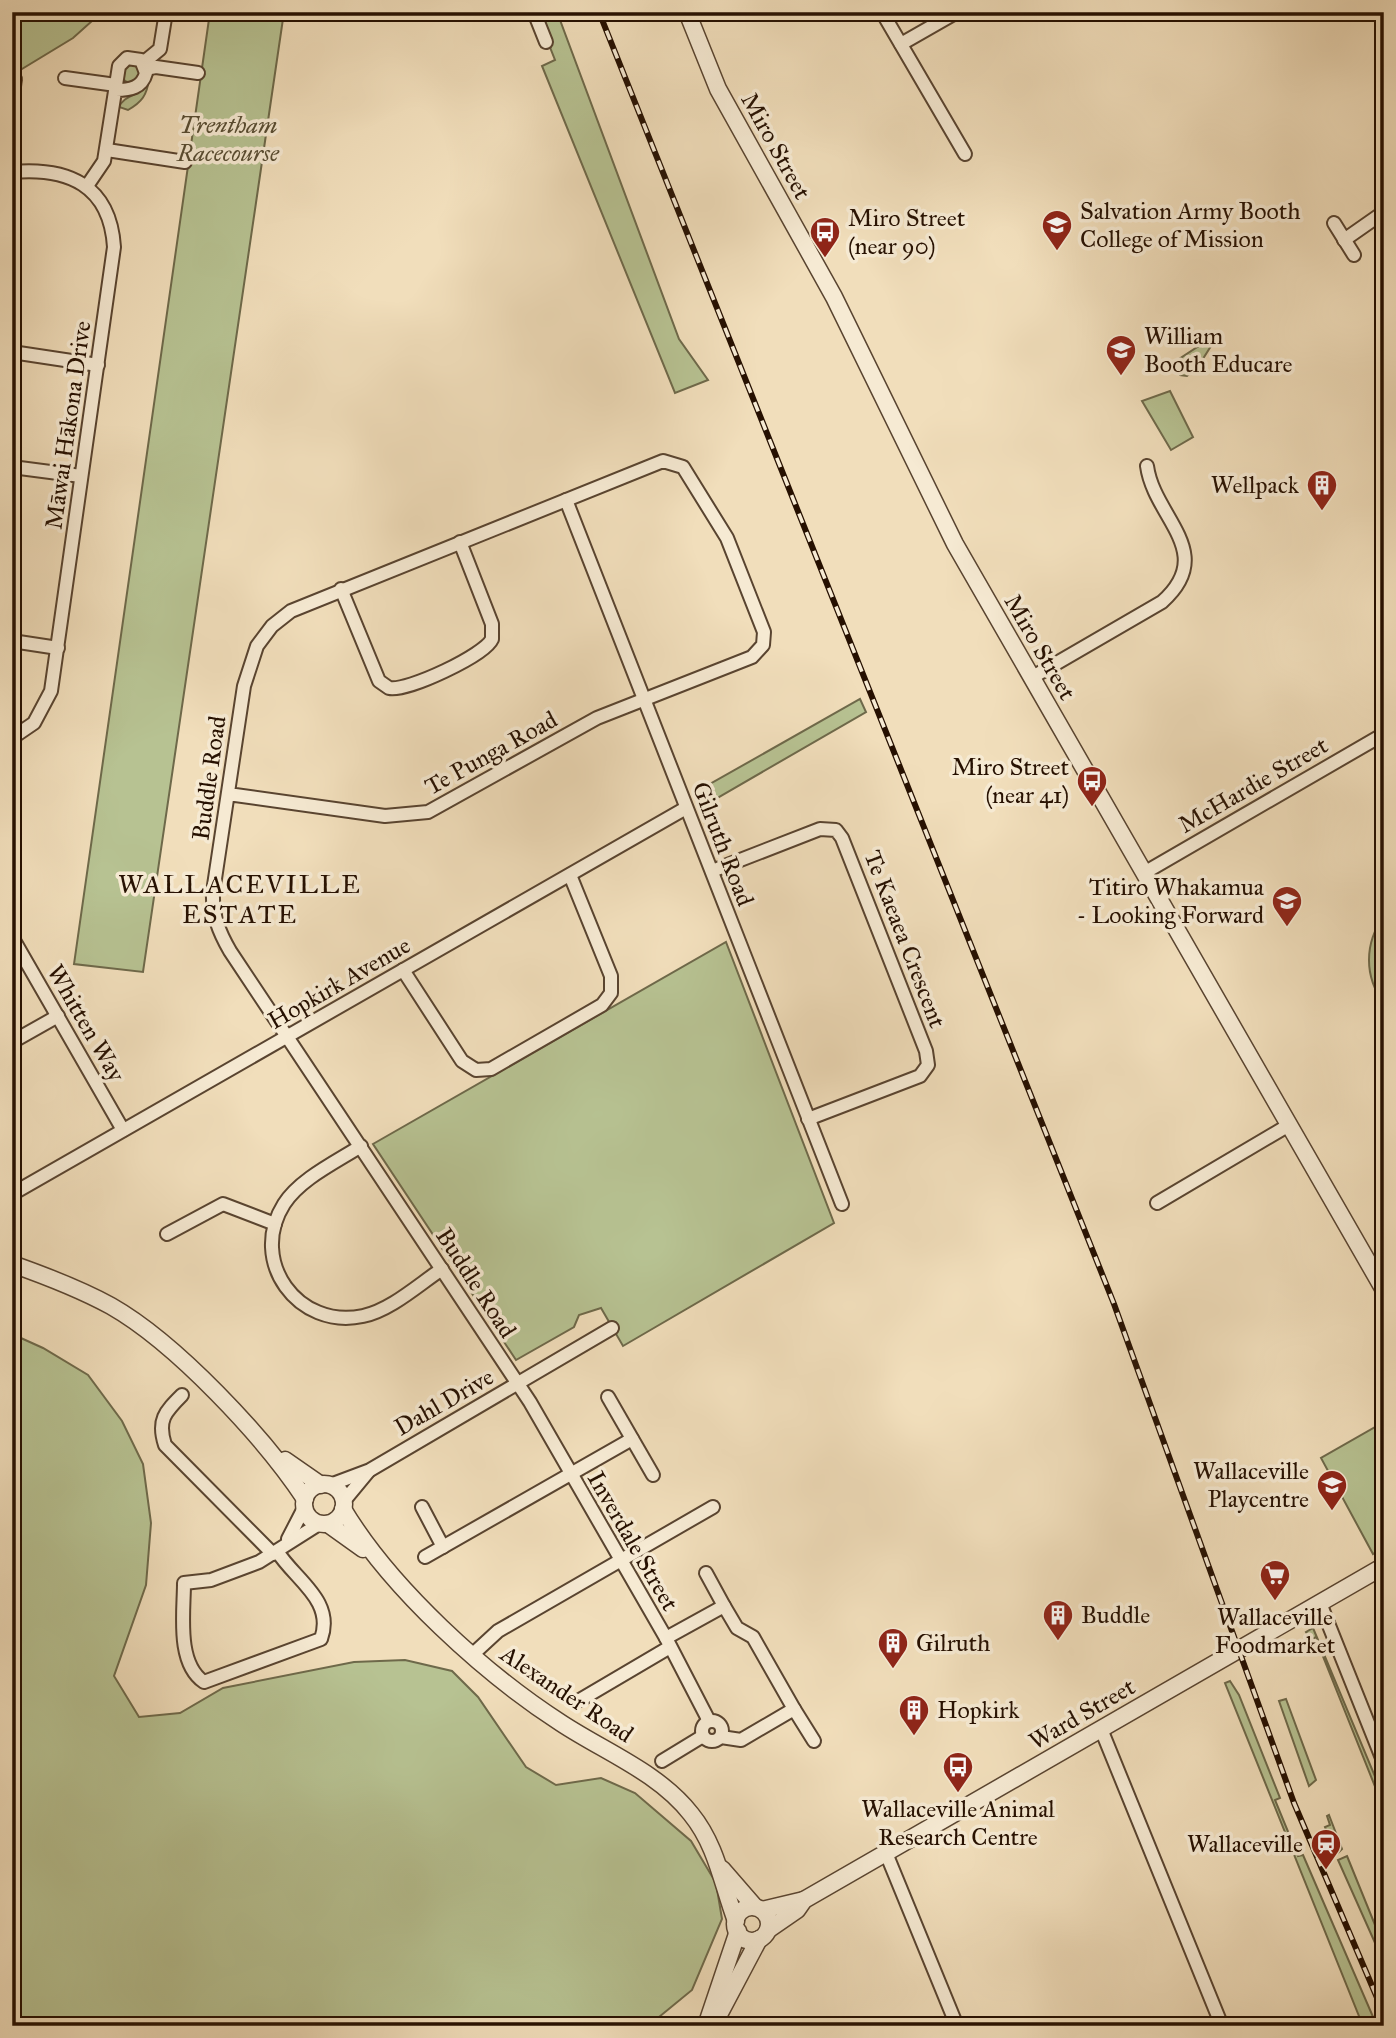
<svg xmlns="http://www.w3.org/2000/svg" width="1396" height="2038" viewBox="0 0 1396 2038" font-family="'IM FELL Great Primer',serif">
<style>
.green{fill:#b7c292;stroke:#6e694a;stroke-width:2}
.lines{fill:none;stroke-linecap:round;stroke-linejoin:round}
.minor-casing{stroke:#594430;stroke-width:16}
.tertiary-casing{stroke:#594430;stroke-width:19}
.minor{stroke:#f6ead3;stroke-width:12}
.tertiary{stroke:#f6ead3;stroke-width:16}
.rail-casing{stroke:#261001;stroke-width:6}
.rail{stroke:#f6ead3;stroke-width:3.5;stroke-dasharray:10;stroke-linecap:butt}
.labels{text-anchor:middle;stroke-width:7;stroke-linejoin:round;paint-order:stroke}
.park-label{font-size:24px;font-style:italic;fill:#594e34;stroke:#f6ead3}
.street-label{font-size:24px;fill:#261001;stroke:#f6ead3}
.poi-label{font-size:24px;fill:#261001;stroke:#f6ead3;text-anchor:start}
.neighbourhood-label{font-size:26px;letter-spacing:2px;fill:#261001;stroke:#f6ead3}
</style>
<rect width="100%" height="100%" fill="#f1debb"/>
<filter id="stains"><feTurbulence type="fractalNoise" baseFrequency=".00286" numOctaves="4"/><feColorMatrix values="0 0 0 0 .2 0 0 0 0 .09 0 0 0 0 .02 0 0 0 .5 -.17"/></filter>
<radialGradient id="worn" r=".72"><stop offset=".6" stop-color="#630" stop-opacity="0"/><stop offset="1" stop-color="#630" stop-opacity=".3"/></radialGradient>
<g class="green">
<polygon points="12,12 102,12 73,38 12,75"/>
<polygon points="210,12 284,12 143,972 74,964"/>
<polygon points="536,12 557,12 679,339 708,380 675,393 542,66 555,60"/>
<circle cx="131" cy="74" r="9"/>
<path d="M149 79C147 95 142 102 128 110L119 107C125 93 144 96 149 79Z"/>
<polygon points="1205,342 1211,346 1199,365 1187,376 1180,375 1176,361"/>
<polygon points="1170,391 1193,437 1171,450 1142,401"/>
<polygon points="860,699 866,712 700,808 694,793"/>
<path d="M1384 916V1003C1364 977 1364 943 1384 916Z"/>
<polygon points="726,942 834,1223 623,1346 601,1308 579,1315 574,1327 516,1360 373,1144"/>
<polygon points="12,1334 43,1348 88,1375 122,1421 143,1464 151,1523 146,1585 114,1676 139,1717 180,1713 223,1688 354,1662 405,1660 452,1671 478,1697 526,1767 556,1785 601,1778 635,1793 691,1841 716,1883 722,1919 692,1990 648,2026 12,2026"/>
<polygon points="1384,1422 1384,1547 1373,1554 1321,1458"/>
<polygon points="1313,1628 1384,1798 1384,1809 1320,1649 1312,1649 1319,1643 1316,1637 1311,1640 1306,1632"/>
<polygon points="1230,1681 1239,1695 1280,1798 1275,1800 1298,1856 1303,1855 1377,2026 1363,2026 1225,1683"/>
<polygon points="1286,1699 1316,1780 1309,1786 1279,1701"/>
<polygon points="1329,1815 1342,1849 1336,1855 1325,1827 1330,1825 1327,1816"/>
<polygon points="1347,1856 1384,1947 1384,1963 1338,1860"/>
</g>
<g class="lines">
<g class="minor-casing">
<g id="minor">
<polyline points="534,12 546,42"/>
<polyline points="882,12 965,154"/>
<polyline points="901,44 957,12"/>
<polyline points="143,63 160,49 166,12"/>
<polyline points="145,69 156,67 198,73"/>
<polyline points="65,78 116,85"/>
<polyline points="12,100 15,79"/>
<polyline points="107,150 185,162"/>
<path d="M12 172C68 167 110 185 114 247L51 691 34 723 12 738"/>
<path d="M87 186 104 161 119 66 127 58 141 60 146 73C142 88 130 90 116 90"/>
<polyline points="1334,223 1354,255"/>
<polyline points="1344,240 1384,212"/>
<polyline points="12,352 98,365"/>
<polyline points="12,467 81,476"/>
<polyline points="566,500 842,1204"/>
<path d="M341 589 379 681 389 688C407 692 485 655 492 639V624L460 542"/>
<polyline points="12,641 58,648"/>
<path d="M1031 678 1162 602C1218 552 1154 518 1147 466"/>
<path d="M228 794 385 816 428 812 597 718 752 657 763 645 764 632 727 538 683 467 663 461 291 611 272 626 257 646 244 686 213 892C212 915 219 932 230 951L530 1402 666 1638 709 1721"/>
<polyline points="712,871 820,829 836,830 842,838 926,1051 928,1065 920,1076 808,1119"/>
<polyline points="1144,873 1384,734"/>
<polyline points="12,937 123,1130"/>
<polyline points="403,970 462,1061 476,1070 491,1069 602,1005 611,993 611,976 570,875"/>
<polyline points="12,1042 58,1016"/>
<path d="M361 1146C336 1162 300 1179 284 1204 248 1261 298 1330 363 1316 391 1310 418 1285 442 1269"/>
<polyline points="12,1194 686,808"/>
<polyline points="1157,1203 1289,1125"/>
<polyline points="167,1234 223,1204 275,1224"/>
<path d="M182 1395C165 1412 157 1420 165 1445L273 1554"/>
<polyline points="608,1397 653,1475"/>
<polyline points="330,1485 370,1470 612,1328"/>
<polyline points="344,1501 368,1472"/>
<polyline points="422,1507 443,1547"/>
<polyline points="288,1539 304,1508"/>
<path d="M277 1551C294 1579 335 1600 321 1639L204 1682C176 1663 184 1612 184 1583L211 1580 259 1562 319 1524"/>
<polyline points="425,1557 632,1439"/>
<polyline points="706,1573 724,1606"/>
<polyline points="1320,1603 1384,1763"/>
<polyline points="666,1638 724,1606 737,1628 753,1637 794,1709 741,1740 721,1737"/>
<polyline points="472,1655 498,1631 713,1507"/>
<polyline points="580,1700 670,1647"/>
<polyline points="794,1709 814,1741"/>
<circle cx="712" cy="1731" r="10"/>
<polyline points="1101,1729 1222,2026"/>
<polyline points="662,1761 703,1736"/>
<polyline points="886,1853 957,2026"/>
</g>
</g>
<g class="tertiary-casing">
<g id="tertiary">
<polyline points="687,12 718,89 834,297 955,544 1384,1290"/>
<path d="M12 1264C46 1276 80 1289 111 1306 176 1343 264 1437 305 1499"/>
<polyline points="285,1460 321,1485"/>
<circle cx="324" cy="1504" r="20"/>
<path d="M343 1509C390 1588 485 1674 561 1723 605 1752 658 1772 691 1814 717 1846 722 1884 736 1921"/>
<polyline points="328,1524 363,1549"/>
<polyline points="722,1869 755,1907"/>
<circle cx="752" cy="1924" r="17"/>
<polyline points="762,1910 804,1900"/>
<polyline points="768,1930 797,1910 804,1900 1384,1566"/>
<polyline points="706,2026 738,1931"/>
<polyline points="713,2026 759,1939"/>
</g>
</g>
<use href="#minor" class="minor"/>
<use href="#tertiary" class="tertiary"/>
<g class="rail-casing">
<polyline id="rail" points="599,12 1114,1304 1294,1803 1384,2014"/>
</g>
<use href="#rail" class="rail"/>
</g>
<defs>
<g id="university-pin" transform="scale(1.575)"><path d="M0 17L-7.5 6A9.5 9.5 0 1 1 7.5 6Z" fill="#8f2418" stroke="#f6ead3"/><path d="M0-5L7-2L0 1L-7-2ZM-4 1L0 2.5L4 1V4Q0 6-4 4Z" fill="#fff"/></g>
<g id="bus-pin" transform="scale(1.575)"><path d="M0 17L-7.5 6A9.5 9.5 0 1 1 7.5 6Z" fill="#8f2418" stroke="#f6ead3"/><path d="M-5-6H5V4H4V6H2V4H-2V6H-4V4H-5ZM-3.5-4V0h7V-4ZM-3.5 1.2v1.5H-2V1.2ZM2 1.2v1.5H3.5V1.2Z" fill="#fff"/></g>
<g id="school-pin" transform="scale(1.575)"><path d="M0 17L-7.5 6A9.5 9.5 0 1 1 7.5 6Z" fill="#8f2418" stroke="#f6ead3"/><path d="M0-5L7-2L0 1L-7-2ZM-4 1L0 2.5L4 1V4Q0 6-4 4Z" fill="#fff"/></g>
<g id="building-pin" transform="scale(1.575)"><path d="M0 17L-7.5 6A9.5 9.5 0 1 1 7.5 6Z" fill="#8f2418" stroke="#f6ead3"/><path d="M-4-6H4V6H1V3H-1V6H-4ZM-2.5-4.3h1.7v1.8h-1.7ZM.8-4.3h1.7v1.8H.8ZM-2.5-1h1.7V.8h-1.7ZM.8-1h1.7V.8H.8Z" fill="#fff"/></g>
<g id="supermarket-pin" transform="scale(1.575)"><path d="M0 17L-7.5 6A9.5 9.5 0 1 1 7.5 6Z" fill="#8f2418" stroke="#f6ead3"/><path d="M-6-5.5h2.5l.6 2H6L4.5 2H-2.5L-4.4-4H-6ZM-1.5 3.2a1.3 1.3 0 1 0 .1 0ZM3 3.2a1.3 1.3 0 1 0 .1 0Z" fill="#fff"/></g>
<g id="station-pin" transform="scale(1.575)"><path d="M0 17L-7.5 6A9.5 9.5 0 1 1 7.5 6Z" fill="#8f2418" stroke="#f6ead3"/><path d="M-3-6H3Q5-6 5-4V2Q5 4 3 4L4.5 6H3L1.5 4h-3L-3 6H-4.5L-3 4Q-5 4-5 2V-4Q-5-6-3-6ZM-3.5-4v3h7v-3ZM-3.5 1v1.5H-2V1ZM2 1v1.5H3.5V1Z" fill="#fff"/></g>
</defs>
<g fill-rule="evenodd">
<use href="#university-pin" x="1057" y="225"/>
<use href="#bus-pin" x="825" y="232"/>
<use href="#school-pin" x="1121" y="350"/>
<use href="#building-pin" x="1322" y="485"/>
<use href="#bus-pin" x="1092" y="781"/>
<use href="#school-pin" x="1287" y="901"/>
<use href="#school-pin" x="1332" y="1485"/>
<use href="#supermarket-pin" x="1275" y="1575"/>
<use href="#building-pin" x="1058" y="1615"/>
<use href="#building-pin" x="893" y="1643"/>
<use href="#building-pin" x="914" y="1710"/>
<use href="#bus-pin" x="958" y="1767"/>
<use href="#station-pin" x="1326" y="1844"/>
</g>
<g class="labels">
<g class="park-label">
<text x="228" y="133">Trentham<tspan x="228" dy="28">Racecourse</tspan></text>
</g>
<g class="street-label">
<text transform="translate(776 146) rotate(61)" y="8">Miro Street</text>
<text transform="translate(68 425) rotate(-82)" y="8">Māwai Hākona Drive</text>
<text transform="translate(1040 647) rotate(60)" y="8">Miro Street</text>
<text transform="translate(491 753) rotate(-29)" y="8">Te Punga Road</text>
<text transform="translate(209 778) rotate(-82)" y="8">Buddle Road</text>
<text transform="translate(1253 785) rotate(-30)" y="8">McHardie Street</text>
<text transform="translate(723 844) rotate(69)" y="8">Gilruth Road</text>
<text transform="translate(905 939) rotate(69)" y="8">Te Kaeaea Crescent</text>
<text transform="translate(339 983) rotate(-30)" y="8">Hopkirk Avenue</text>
<text transform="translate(86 1023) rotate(60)" y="8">Whitten Way</text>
<text transform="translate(476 1283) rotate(57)" y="8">Buddle Road</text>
<text transform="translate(444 1402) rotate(-30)" y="8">Dahl Drive</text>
<text transform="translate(633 1541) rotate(60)" y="8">Inverdale Street</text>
<text transform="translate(567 1694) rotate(34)" y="8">Alexander Road</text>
<text transform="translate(1082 1714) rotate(-30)" y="8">Ward Street</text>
</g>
<g class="poi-label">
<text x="1080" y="219">Salvation Army Booth<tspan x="1080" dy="28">College of Mission</tspan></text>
<text x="848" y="226">Miro Street<tspan x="848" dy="28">(near 90)</tspan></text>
<text x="1144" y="344">William<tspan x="1144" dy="28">Booth Educare</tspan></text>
<text x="1299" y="493" text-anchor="end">Wellpack</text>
<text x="1069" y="775" text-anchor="end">Miro Street<tspan x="1069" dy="28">(near 41)</tspan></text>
<text x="1264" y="895" text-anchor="end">Titiro Whakamua<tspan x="1264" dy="28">- Looking Forward</tspan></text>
<text x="1309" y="1479" text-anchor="end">Wallaceville<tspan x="1309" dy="28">Playcentre</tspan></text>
<text x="1081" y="1623">Buddle</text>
<text x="1275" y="1625" text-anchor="middle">Wallaceville<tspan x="1275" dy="28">Foodmarket</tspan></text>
<text x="916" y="1651">Gilruth</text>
<text x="937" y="1718">Hopkirk</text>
<text x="958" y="1817" text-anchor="middle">Wallaceville Animal<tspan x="958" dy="28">Research Centre</tspan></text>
<text x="1303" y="1852" text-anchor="end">Wallaceville</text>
</g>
<g class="neighbourhood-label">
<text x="240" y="893">WALLACEVILLE<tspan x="240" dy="30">ESTATE</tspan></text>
</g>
</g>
<rect width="1396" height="2038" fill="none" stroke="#f1debb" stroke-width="42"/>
<rect x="14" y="14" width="1368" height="2010" fill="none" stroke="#261001" stroke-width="3.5"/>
<rect x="21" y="21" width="1354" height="1996" fill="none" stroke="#261001" stroke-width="2"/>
<rect width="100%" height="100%" filter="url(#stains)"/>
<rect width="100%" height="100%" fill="url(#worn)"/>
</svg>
